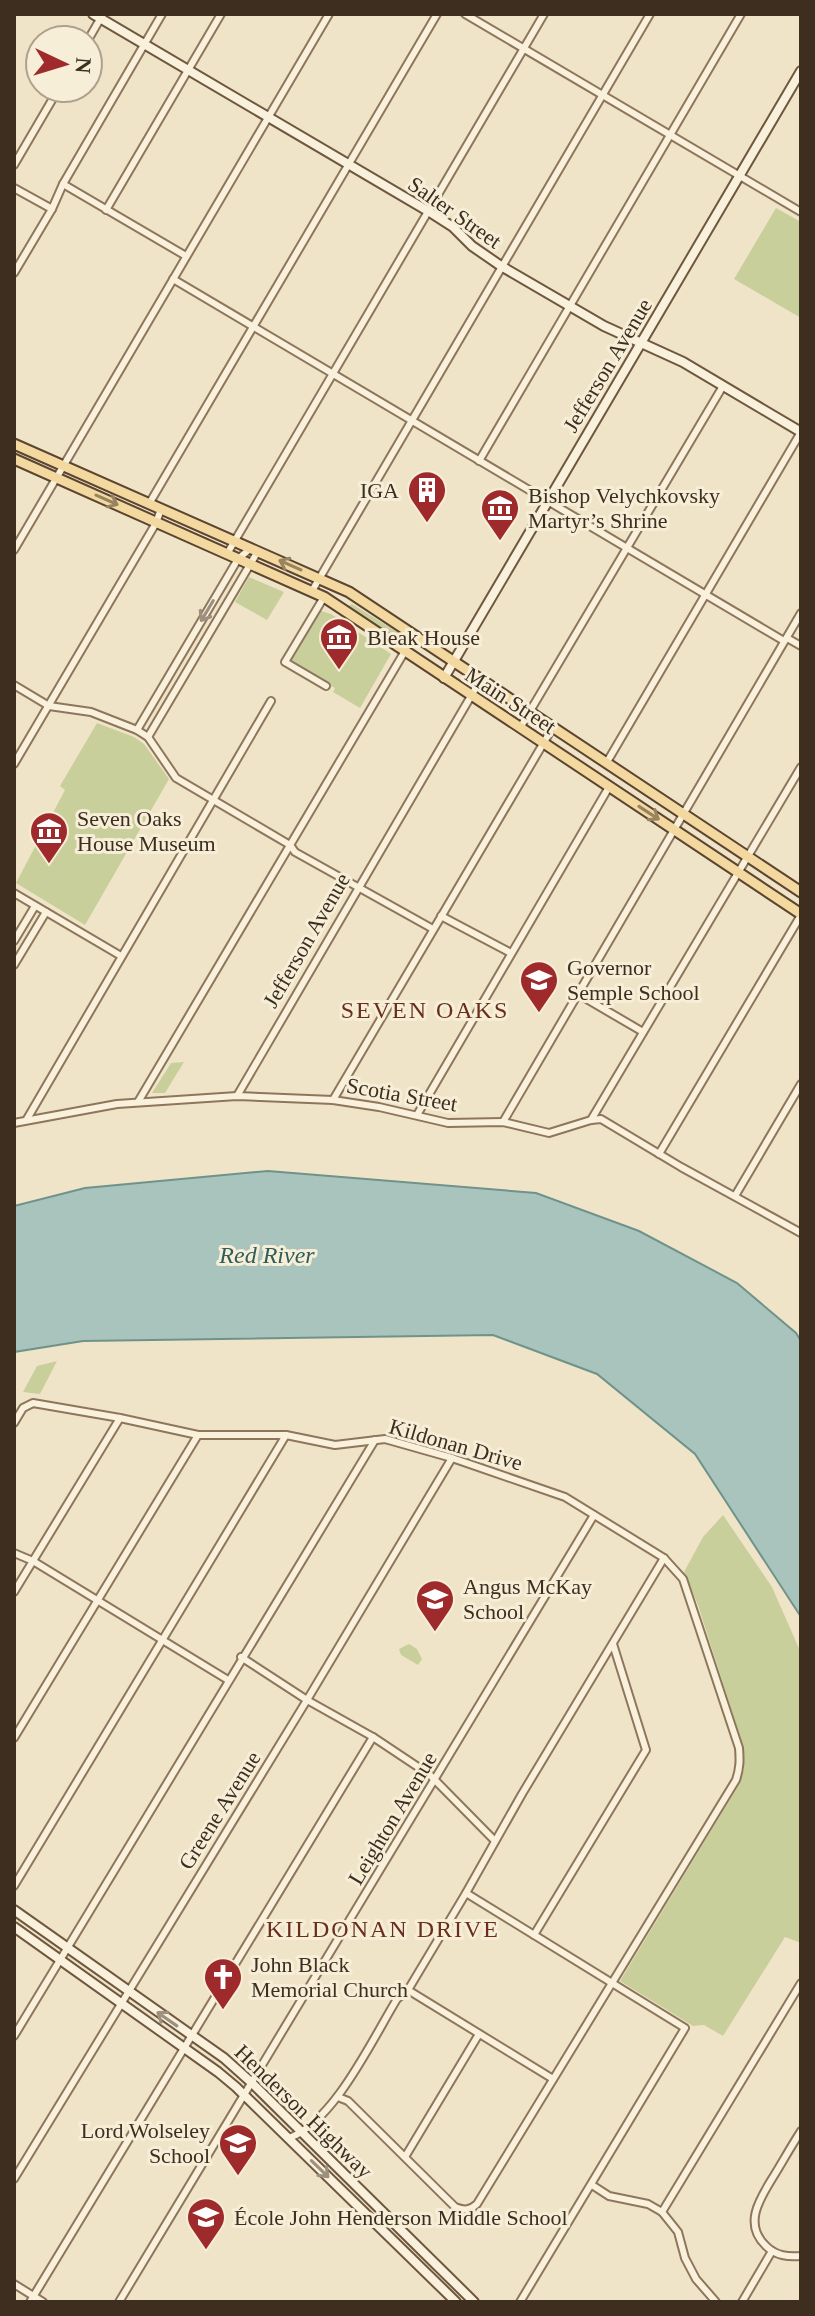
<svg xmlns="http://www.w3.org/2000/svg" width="815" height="2316" viewBox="0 0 815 2316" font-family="Georgia,serif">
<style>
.green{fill:#c9cf9b}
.water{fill:#a9c4bc;stroke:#6f938a;stroke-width:2}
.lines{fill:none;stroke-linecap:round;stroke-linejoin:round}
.street-casing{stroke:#8d765c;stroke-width:10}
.secondary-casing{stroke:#6f573f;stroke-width:12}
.primary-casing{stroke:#5b4430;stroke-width:13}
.street{stroke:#faf1dc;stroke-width:6}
.secondary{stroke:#faf1dc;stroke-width:8}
.primary{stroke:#f3d9a0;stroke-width:9}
.oneway{stroke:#988460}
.oneway2{stroke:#9c907e}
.labels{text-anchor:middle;stroke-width:6;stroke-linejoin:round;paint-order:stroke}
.street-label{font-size:22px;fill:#3d2e20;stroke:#f7eed8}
.poi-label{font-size:22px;fill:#3d2e20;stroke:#f7eed8;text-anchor:start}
.neighbourhood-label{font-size:24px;letter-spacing:2px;fill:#6b2e1e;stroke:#f7eed8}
.water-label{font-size:24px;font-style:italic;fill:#2f5d5a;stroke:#f7eed8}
</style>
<rect width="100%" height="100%" fill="#f0e4c8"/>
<g class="green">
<polygon points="776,208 801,222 801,318 734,279"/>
<polygon points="249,577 284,592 267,620 235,602"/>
<polygon points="352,604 410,640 406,645 379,630 346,607"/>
<polygon points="318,610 331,614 391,654 360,708 333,692 335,688 295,667 290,657"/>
<polygon points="97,723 134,737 144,744 169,779 85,925 16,883 65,790 60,786"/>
<polygon points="184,1062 165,1093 152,1093 171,1063"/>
<polygon points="57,1361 40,1394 23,1392 37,1366"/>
<polygon points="723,1515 772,1587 801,1653 801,1943 785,1937 723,2036 704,2025 693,2026 620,1981 740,1783 744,1769 743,1746 698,1605 684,1572 703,1537"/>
<polygon points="409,1644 417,1649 422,1659 418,1665 401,1655 399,1649"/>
</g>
<polygon class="water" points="268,1171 536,1193 639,1231 737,1283 796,1333 801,1341 801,1617 695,1454 597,1374 493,1335 83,1341 14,1352 14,1206 85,1188"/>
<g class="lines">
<g class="street-casing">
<g id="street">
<polyline points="465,14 801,212"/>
<polyline points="88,40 103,14"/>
<polyline points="14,165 59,88"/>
<polyline points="63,184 186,256"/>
<polyline points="14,188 52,209"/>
<polyline points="106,210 221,14"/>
<polyline points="14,273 52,209 63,184 162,14"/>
<polyline points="173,279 784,641"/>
<polyline points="479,461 741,14"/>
<polyline points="149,504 437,14"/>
<polyline points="14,550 329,14"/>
<polyline points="227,554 544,14"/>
<polyline points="312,591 650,14"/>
<polyline points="324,597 285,662 326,686"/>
<polyline points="787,638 801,646"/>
<polyline points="14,685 49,706 91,712 137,730 148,737 176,778 290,845 295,852 433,929"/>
<polyline points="520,728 723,386"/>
<polyline points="137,730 238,559 251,548"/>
<polyline points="148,737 258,551"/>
<polyline points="607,762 801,432"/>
<polyline points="14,764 156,523 161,509"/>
<polyline points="14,893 121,956"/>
<polyline points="441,916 511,953"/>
<polyline points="14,941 35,906"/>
<polyline points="14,965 46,912"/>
<polyline points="578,994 643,1032"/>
<polyline points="237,1096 481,679"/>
<polyline points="333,1100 553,727"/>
<polyline points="138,1102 405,651"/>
<polyline points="417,1115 609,787"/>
<polyline points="27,1119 271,701"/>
<polyline points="591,1120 801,767"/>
<polyline points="503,1122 801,613"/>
<polyline points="14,1123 117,1104 237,1096 333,1100 379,1107 448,1123 503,1122 549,1133 591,1120 601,1119 681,1167 801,1233"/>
<polyline points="659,1154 801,915"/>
<polyline points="735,1196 801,1084"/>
<path d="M14 1423 23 1408 33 1403 120 1418 198 1435H286L335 1445 385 1439 452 1458 565 1497 664 1558 683 1579 739 1748C740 1760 740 1768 736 1780L477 2204C470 2210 465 2211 455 2207L348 2101 338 2097"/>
<polyline points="14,1553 33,1561 228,1680"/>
<polyline points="14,1592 120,1418"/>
<polyline points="241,1657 307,1700 373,1737 430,1775 495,1841"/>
<polyline points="14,1738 198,1435"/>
<polyline points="14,1886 286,1435"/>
<polyline points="466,1893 685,2028 520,2302"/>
<polyline points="534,1935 646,1750 613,1644"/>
<polyline points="408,1990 553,2079"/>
<polyline points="14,2036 375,1440"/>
<path d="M801 2131C792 2145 784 2159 775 2174 761 2197 742 2223 766 2246 776 2256 788 2257 801 2256"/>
<path d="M289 2138C334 2122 372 2040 397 1999L408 1990 466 1893 522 1794 664 1558"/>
<polyline points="405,2157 479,2034"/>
<polyline points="14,2179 307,1700 452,1458"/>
<polyline points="592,2185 609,2196 648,2204 662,2212 678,2232 685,2258 696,2279 716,2302"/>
<polyline points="662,2212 801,1983"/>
<polyline points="14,2284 43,2302"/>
<polyline points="30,2302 373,1737"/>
<polyline points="119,2302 594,1515"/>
<polyline points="742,2302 772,2251"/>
</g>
</g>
<g class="secondary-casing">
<g id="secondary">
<polyline points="93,14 428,211 453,227 472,246 501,266 604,326 683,362 801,432"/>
<polyline points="444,678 801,71"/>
<polyline points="14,1910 224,2058 252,2083 474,2302"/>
<polyline points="14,1927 218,2072 236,2087 456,2302"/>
</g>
</g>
<g class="primary-casing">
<g id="primary">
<polyline points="14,444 349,592 801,892"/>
<polyline points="14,459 324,597 801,914"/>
</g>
</g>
<use href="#street" class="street"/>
<use href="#secondary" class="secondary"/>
<use href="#primary" class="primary"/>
</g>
<defs><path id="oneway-shaft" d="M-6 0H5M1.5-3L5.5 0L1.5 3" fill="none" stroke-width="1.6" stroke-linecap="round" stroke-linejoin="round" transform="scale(2)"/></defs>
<g class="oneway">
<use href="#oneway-shaft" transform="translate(107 500) rotate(24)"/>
<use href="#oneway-shaft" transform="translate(290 565) rotate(-156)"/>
<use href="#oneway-shaft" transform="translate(649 813) rotate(33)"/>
</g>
<g class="oneway2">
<use href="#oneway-shaft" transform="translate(207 611) rotate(121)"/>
<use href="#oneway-shaft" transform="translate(167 2019) rotate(-145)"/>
<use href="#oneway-shaft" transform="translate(320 2169) rotate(44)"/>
</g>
<defs>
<g id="building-pin" transform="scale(2)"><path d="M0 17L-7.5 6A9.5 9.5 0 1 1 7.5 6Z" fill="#9e2a2b" stroke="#f7eed8"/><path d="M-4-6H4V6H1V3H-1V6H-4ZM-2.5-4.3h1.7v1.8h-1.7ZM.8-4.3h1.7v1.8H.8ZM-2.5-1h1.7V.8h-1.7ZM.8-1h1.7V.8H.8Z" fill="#fff"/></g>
<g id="museum-pin" transform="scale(2)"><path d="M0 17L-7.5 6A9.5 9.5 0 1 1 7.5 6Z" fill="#9e2a2b" stroke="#f7eed8"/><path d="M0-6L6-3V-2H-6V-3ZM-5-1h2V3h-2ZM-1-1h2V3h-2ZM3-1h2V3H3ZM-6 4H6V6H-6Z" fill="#fff"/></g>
<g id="school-pin" transform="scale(2)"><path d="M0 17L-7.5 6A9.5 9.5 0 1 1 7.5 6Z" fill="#9e2a2b" stroke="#f7eed8"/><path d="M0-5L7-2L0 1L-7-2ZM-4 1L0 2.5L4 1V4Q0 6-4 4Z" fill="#fff"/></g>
<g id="church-pin" transform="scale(2)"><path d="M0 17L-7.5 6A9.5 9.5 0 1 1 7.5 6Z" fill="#9e2a2b" stroke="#f7eed8"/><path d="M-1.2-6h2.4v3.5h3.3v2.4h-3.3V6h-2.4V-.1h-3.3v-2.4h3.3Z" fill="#fff"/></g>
</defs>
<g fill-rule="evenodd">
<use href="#building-pin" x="427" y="490"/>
<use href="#museum-pin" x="500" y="508"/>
<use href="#museum-pin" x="339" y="637"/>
<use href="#museum-pin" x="49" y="831"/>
<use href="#school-pin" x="539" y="980"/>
<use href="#school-pin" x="435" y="1599"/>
<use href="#church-pin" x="223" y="1977"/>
<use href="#school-pin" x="238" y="2143"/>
<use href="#school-pin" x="206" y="2217"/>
</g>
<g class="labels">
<g class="street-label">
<text transform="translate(455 212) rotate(35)" y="8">Salter Street</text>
<text transform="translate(607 365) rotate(-59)" y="8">Jefferson Avenue</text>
<text transform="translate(511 700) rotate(33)" y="8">Main Street</text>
<text transform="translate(306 940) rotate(-60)" y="8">Jefferson Avenue</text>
<text transform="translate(402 1094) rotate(10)" y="8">Scotia Street</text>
<text transform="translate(456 1444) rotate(16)" y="8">Kildonan Drive</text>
<text transform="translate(219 1810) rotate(-58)" y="8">Greene Avenue</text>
<text transform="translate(392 1818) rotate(-59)" y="8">Leighton Avenue</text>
<text transform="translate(304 2111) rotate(44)" y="8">Henderson Highway</text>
</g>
<g class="poi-label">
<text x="399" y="498" text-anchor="end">IGA</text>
<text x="528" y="503">Bishop Velychkovsky<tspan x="528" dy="25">Martyr’s Shrine</tspan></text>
<text x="367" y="645">Bleak House</text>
<text x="77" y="826">Seven Oaks<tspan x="77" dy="25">House Museum</tspan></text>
<text x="567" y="975">Governor<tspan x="567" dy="25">Semple School</tspan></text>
<text x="463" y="1594">Angus McKay<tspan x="463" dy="25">School</tspan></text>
<text x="251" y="1972">John Black<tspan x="251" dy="25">Memorial Church</tspan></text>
<text x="210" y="2138" text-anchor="end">Lord Wolseley<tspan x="210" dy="25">School</tspan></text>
<text x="234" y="2225">École John Henderson Middle School</text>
</g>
<g class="neighbourhood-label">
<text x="425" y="1018">SEVEN OAKS</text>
<text x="383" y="1937">KILDONAN DRIVE</text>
</g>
<g class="water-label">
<text x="267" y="1263">Red River</text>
</g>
</g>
<rect width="815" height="2316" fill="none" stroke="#3d2e20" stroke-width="32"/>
<g transform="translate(64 64) rotate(94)"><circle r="38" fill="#f7eed8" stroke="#ada18e" stroke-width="2"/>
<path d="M0-6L14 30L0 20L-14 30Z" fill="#9e2a2b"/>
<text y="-12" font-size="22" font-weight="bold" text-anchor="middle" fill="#3d2e20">N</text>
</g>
</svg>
